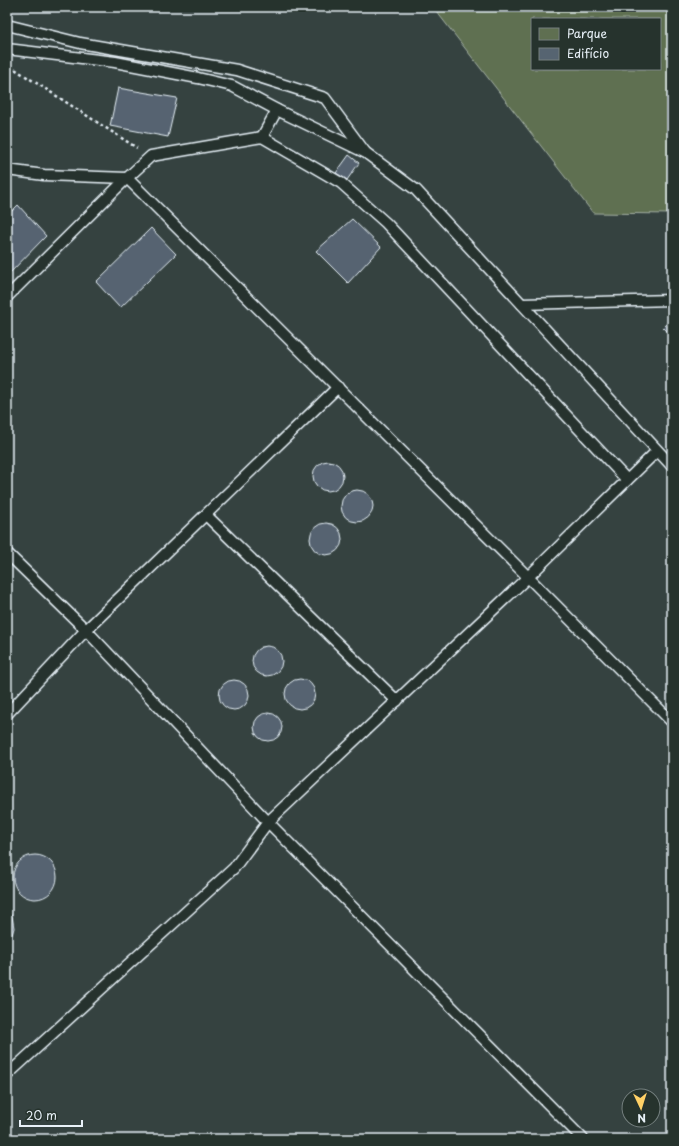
<svg xmlns="http://www.w3.org/2000/svg" width="679" height="1146" viewBox="0 0 679 1146" font-family="'Playpen Sans',sans-serif">
<style>
.built{fill:#344241;fill-rule:evenodd}
.green{fill:#5f6f51;stroke:#a4b0a4;fill-rule:evenodd}
.building{fill:#566471;stroke:#e8f1f8}
.lines{fill:none;stroke-linecap:round;stroke-linejoin:round}
.service-casing{stroke:#e8f1f8;stroke-width:13}
.path{stroke:#e8f1f8;stroke-width:2.5;stroke-dasharray:3 3;stroke-linecap:butt}
.service{stroke:#26332d;stroke-width:10}
</style>
<rect width="100%" height="100%" fill="#26332d"/>
<filter id="ink" filterUnits="userSpaceOnUse"><feTurbulence type="fractalNoise" baseFrequency=".025" numOctaves="2"/><feDisplacementMap in="SourceGraphic" scale="8" xChannelSelector="R" yChannelSelector="G"/><feConvolveMatrix kernelMatrix="1 2 1 2 8 2 1 2 1" color-interpolation-filters="sRGB"/></filter>
<g filter="url(#ink)">
<path class="built" d="M7 7H672V1139H7ZM532 19H660V69H532ZM629 1096H653V1120H629Z"/>
<path class="green" d="M433 7H672V214L593 213ZM532 19H660V69H532Z"/>
<g class="building">
<polygon points="118,88 177,98 168,137 110,126"/>
<polygon points="349,155 359,163 347,180 336,173"/>
<polygon points="18,205 46,236 7,276 7,216"/>
<polygon points="352,219 381,247 348,283 316,251"/>
<polygon points="151,228 176,254 120,308 96,282"/>
<polygon points="672,318 672,336 663,327"/>
<circle cx="328" cy="476" r="15"/>
<circle cx="357" cy="506" r="16"/>
<circle cx="326" cy="539" r="16"/>
<circle cx="267" cy="661" r="15"/>
<circle cx="300" cy="694" r="15"/>
<circle cx="234" cy="695" r="15"/>
<circle cx="268" cy="727" r="14"/>
<circle cx="35" cy="877" r="22"/>
<polygon points="7,910 12,916 14,928 12,935 7,940"/>
</g>
<g class="lines">
<g class="service-casing">
<g id="service">
<polyline points="7,25 80,43 237,70 325,98 365,152"/>
<polyline points="7,49 115,62 198,78 232,86 277,110 366,153 416,190 672,466"/>
<polyline points="262,137 277,110"/>
<polyline points="7,170 44,175 127,178 528,577 672,722"/>
<polyline points="7,297 127,178 151,156 262,137 341,183 386,223 627,480"/>
<polyline points="522,304 672,300"/>
<polyline points="206,515 397,701"/>
<polyline points="7,553 86,630 268,822 583,1139"/>
<polyline points="7,714 86,630 338,387"/>
<polyline points="7,1075 234,868 268,822 528,577 657,451"/>
</g>
</g>
<polyline class="path" points="10,66 137,148"/>
<use href="#service" class="service"/>
</g>
</g>
<rect width="679" height="1146" fill="none" stroke="#26332d" stroke-width="24"/>
<rect x="12" y="12" width="655" height="1122" fill="none" stroke="#e8f1f8" stroke-width="1.5" filter="url(#ink)"/>
<rect x="531" y="18" width="130" height="52" fill="#26332d" stroke="#747f7e"/>
<rect x="539" y="28" width="20" height="12" fill="#5f6f51" stroke="#747f7e"/>
<text x="567" y="38" font-size="12" fill="#e8f1f8">Parque</text>
<rect x="539" y="48" width="20" height="12" fill="#566471" stroke="#747f7e"/>
<text x="567" y="58" font-size="12" fill="#e8f1f8">Edifício</text>
<g transform="translate(641 1108) rotate(176)"><circle r="19" fill="#26332d" stroke="#747f7e"/>
<path d="M0-3L7 15L0 10L-7 15Z" fill="#ffd166"/>
<text y="-6" font-size="11" font-weight="bold" text-anchor="middle" fill="#e8f1f8">N</text>
</g>
<path d="M20 1120v6h62v-6" fill="none" stroke="#e8f1f8" stroke-width="2"/>
<text x="26" y="1120" font-size="12" fill="#e8f1f8" stroke="#26332d" stroke-width="3" paint-order="stroke">20 m</text>
</svg>
